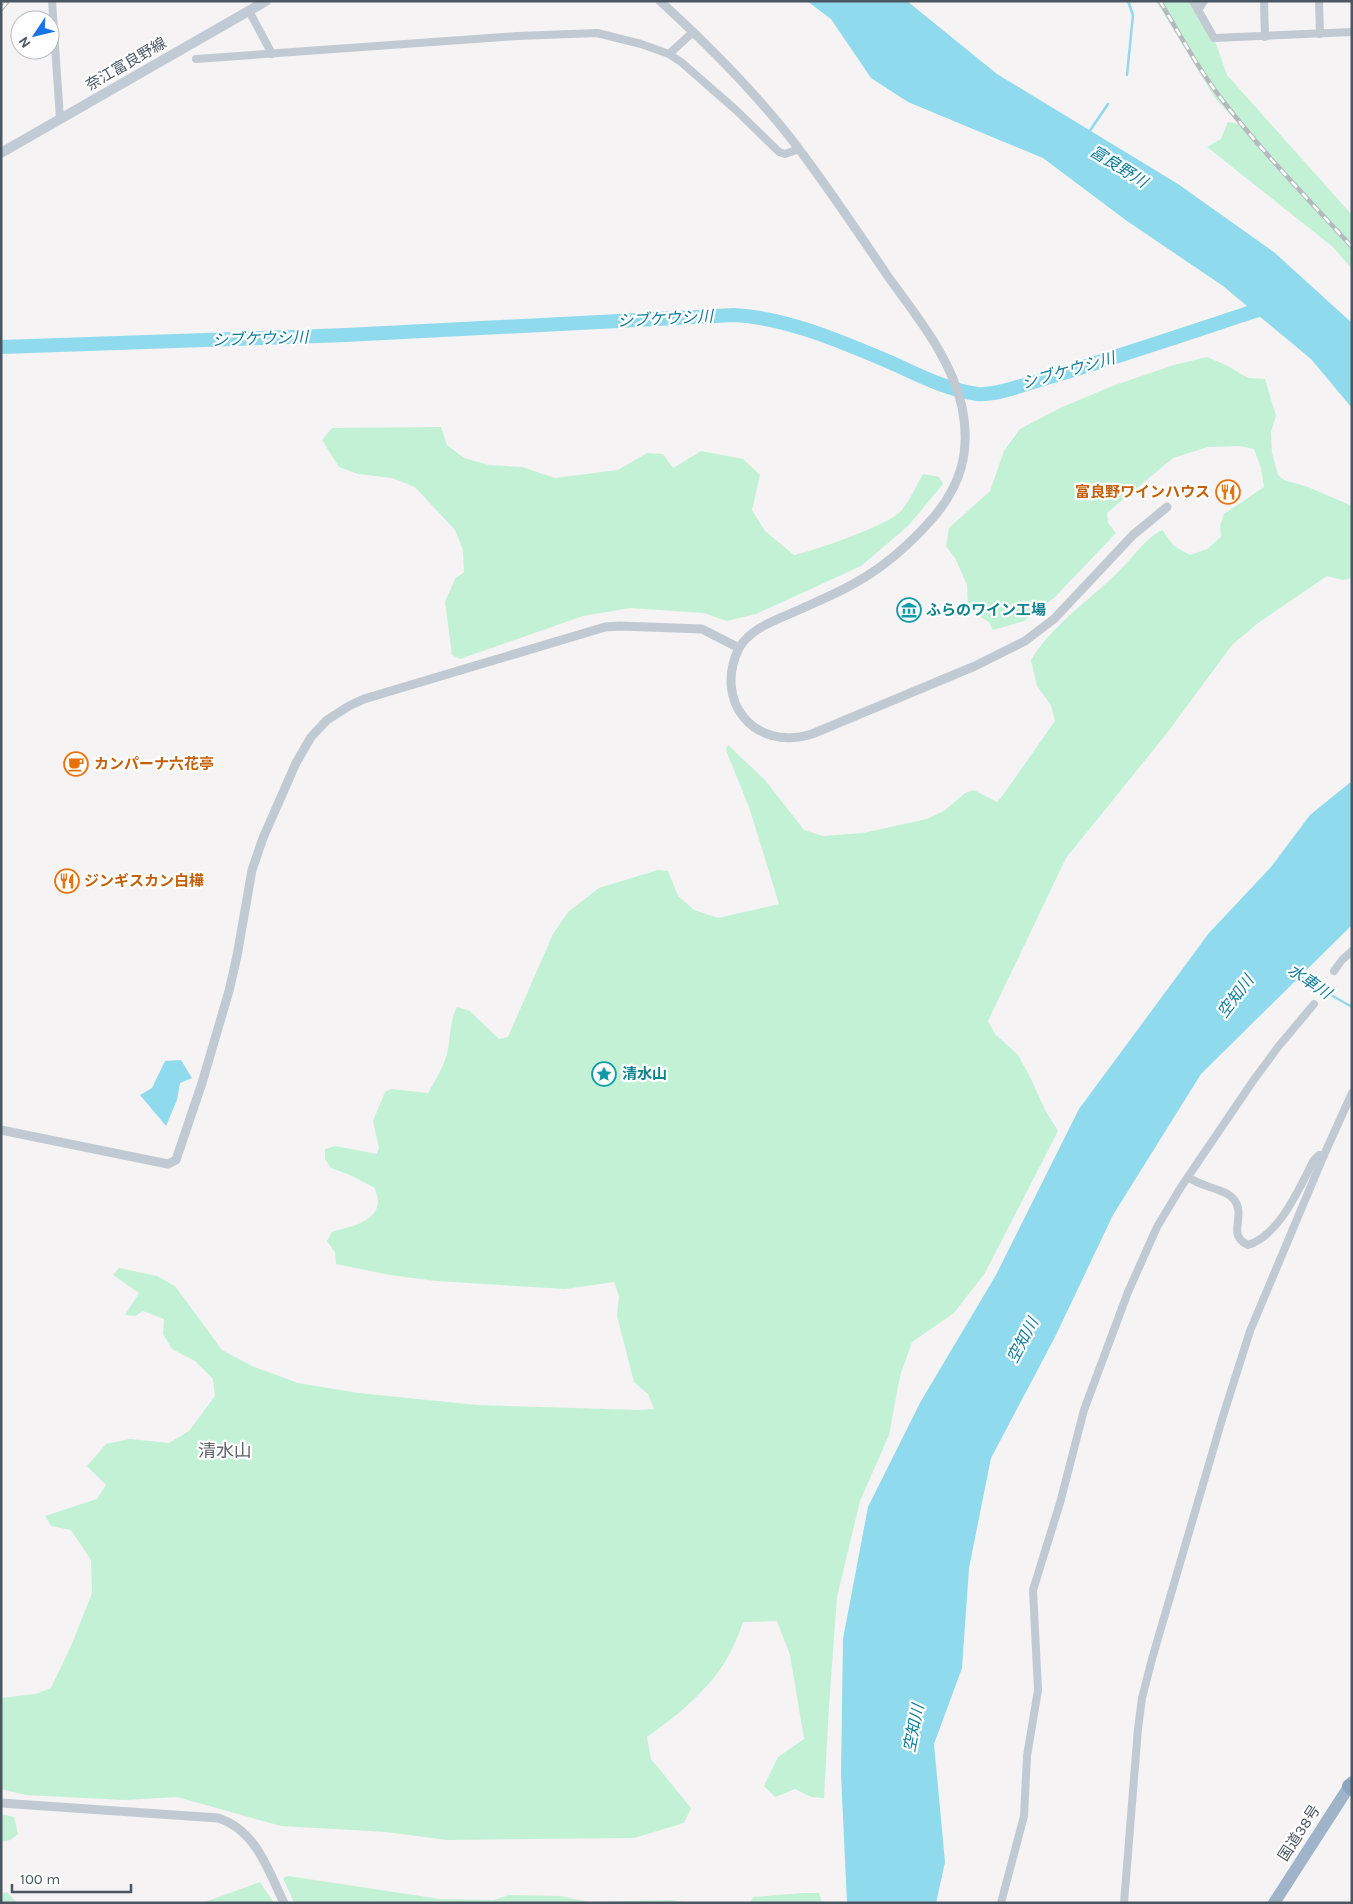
<svg xmlns="http://www.w3.org/2000/svg" width="1353" height="1904" viewBox="0 0 1353 1904" font-family="Karla,'Noto Sans JP',sans-serif">
<style>
.green{fill:#c3f1d5}
.water{fill:#90daee}
.lines{fill:none;stroke-linecap:round;stroke-linejoin:round}
.stream{stroke:#90daee;stroke-width:2.5}
.river{stroke:#90daee;stroke-width:14}
.minor{stroke:#c1cad2;stroke-width:8}
.tertiary{stroke:#c1cad2;stroke-width:9}
.secondary{stroke:#c1cbd6;stroke-width:10}
.trunk{stroke:#9fb4c9;stroke-width:12}
.motorway{stroke:#8ba5c1;stroke-width:14}
.rail-casing{stroke:#b5b8bd;stroke-width:4.5}
.rail{stroke:#fff;stroke-width:2.5;stroke-dasharray:8;stroke-linecap:butt}
.labels{text-anchor:middle;stroke-width:4.5;stroke-linejoin:round;paint-order:stroke}
.street-label{font-size:15px;fill:#4a5661;stroke:#fff}
.food-label{font-size:15px;font-weight:bold;fill:#c56008;stroke:#fff;text-anchor:start}
.culture-label{font-size:15px;font-weight:bold;fill:#0d838f;stroke:#fff;text-anchor:start}
.water-label{font-size:16px;font-style:italic;fill:#0c7c9b;stroke:#fff}
.quarter-label{font-size:18px;fill:#5f6368;stroke:#fff}
</style>
<rect width="100%" height="100%" fill="#f5f3f3"/>
<g class="green">
<polygon points="1156,1 1193,1 1214,38 1227,75 1352,215 1352,269 1333,247 1207,147 1221,139 1228,122 1239,124 1215,98"/>
<path d="M1207 357 1226 365 1248 378 1265 379 1276 416 1271 432 1272 453 1278 475 1284 480 1308 487 1352 506V578L1343 580 1327 576 1258 623 1232 645 1167 733 1066 858 988 1021 995 1034 1018 1055 1031 1079 1045 1110 1058 1131 985 1273 954 1313 912 1342 900 1376 889 1435 860 1501 837 1597 829 1706 824 1798 811 1797 795 1789 775 1797 764 1786 778 1757 804 1739 790 1655 777 1621 743 1622C740 1630 737 1639 733 1647 716 1684 680 1714 647 1737L651 1759 691 1808 684 1823 634 1838 447 1840 387 1832 281 1826 177 1797 125 1800 26 1795 1 1789V1698L35 1694 51 1688 71 1646 92 1593 91 1560 71 1530 51 1526 45 1516 97 1499 106 1485 87 1466 106 1444 130 1439 169 1443 189 1431 215 1396 213 1379 195 1361 172 1349 163 1334 164 1319 143 1311 135 1316 125 1315 139 1293 113 1275 119 1268 157 1276 175 1286 222 1350 252 1366 298 1383 358 1393 477 1405 639 1410 654 1409 648 1394 634 1382 617 1316 619 1296 614 1282 565 1289 436 1281 390 1275 336 1264 335 1252 327 1241 332 1232C347 1227 374 1224 378 1204 379 1200 376 1193 375 1188L350 1175 331 1168 325 1159V1149L335 1146 377 1154 379 1148 373 1121 385 1092 391 1089 428 1093C435 1081 443 1068 447 1054 451 1038 449 1022 457 1007L470 1011 499 1039 508 1037 553 934 568 912 599 888 658 870 668 871 678 896 694 910 718 918 779 904 749 807 726 750 728 745 765 780 804 830 823 836 863 833 927 819 944 811 965 793 974 790 997 802 1003 795 1055 721 1051 705 1037 686 1031 660C1052 625 1089 601 1118 572 1133 558 1143 540 1162 530L1174 546 1190 555 1207 549 1221 537 1220 526 1224 514 1264 487 1261 468 1254 449 1240 446 1208 447 1173 458 1107 513 1108 523 1116 533 1054 598 1024 621 993 630 989 622 968 610 967 585 955 558 946 546 949 528 990 491 1004 451 1020 429 1062 407 1115 385 1174 365Z"/>
<path d="M441 427 447 445 464 458 489 465 522 467 555 478 618 470 647 453 663 454 673 468 701 451 743 459 760 475 752 510 765 531 794 555C814 551 889 525 901 511 910 501 916 486 923 474L939 477 943 484 908 526 861 566 756 614 727 621 704 613 630 608 583 616 460 659 452 655 445 602 455 579 464 572 463 550 455 530 415 487 392 478 358 474 339 467 322 440 332 428Z"/>
<polygon points="1,1814 14,1817 18,1834 10,1840 1,1842"/>
<polygon points="288,1876 440,1899 494,1900 509,1895 560,1896 589,1902 670,1900 691,1903 294,1903 283,1878"/>
<polygon points="260,1882 274,1903 205,1903 205,1902"/>
<polygon points="7,1892 17,1903 1,1903 1,1893"/>
<polygon points="804,1893 819,1893 822,1903 750,1903 753,1897"/>
</g>
<g class="water">
<polygon points="807,1 907,1 997,74 1178,184 1275,253 1352,323 1352,408 1311,359 1223,286 1127,221 1043,158 908,102 871,78 831,19"/>
<polygon points="1352,781 1352,925 1201,1074 1113,1215 1055,1337 991,1458 969,1568 962,1668 934,1744 945,1862 936,1903 847,1903 841,1774 843,1639 868,1507 921,1401 996,1275 1079,1109 1209,933 1271,867 1310,815"/>
<polygon points="181,1060 192,1078 180,1083 177,1100 166,1126 140,1095 152,1088 165,1061"/>
</g>
<g class="lines">
<g class="stream">
<polyline points="1127,75 1133,15 1128,1"/>
<polyline points="1089,132 1108,104"/>
<polyline points="1298,974 1310,983 1352,1007"/>
<polyline points="372,1903 375,1903"/>
</g>
<path class="river" d="M1 347 346 335 734 315C788 318 842 342 892 363 919 375 947 390 977 394 996 396 1032 382 1050 377 1124 355 1197 330 1270 306"/>
<g class="minor">
<polyline points="52,1 60,119"/>
<polyline points="1193,1 1214,38 1352,32"/>
<polyline points="1264,1 1265,37"/>
<polyline points="1319,1 1320,34"/>
<polyline points="1198,10 1204,1"/>
<polyline points="249,11 272,54"/>
<polyline points="669,54 693,32"/>
<polyline points="196,59 517,36 597,33 641,44 669,54 681,62 736,110 779,152 785,154 799,149"/>
<polyline points="1334,971 1342,960 1352,951"/>
<path d="M1188 1177C1202 1188 1227 1188 1235 1201 1246 1217 1226 1235 1248 1245 1280 1235 1299 1188 1314 1160L1319 1155H1324"/>
<polyline points="1001,1903 1024,1816 1027,1756 1038,1690 1033,1590 1060,1503 1084,1410 1128,1292 1157,1227 1181,1187 1253,1081 1278,1047 1314,1004"/>
<polyline points="1124,1903 1138,1729 1142,1698 1152,1659 1223,1416 1250,1331 1324,1155 1352,1093"/>
</g>
<g class="tertiary">
<path d="M739 648C713 701 754 752 812 734L975 666 1025 641 1054 619 1133 535 1167 507"/>
<path d="M1 1130 163 1163 168 1164 176 1160 202 1083 229 991 237 956 252 870 263 838 296 763 311 737 327 720 349 706 364 699 605 627 620 626 702 629 739 648C752 627 775 621 796 611 816 602 836 594 855 583 884 567 910 544 932 519 961 486 971 451 962 407 951 357 916 316 887 275 855 228 824 181 789 136 750 87 706 43 660 1"/>
<path d="M1 1803 218 1818C256 1830 268 1870 284 1903"/>
</g>
<polyline class="secondary" points="1,153 266,1"/>
<polyline class="trunk" points="1274,1903 1352,1782"/>
<polyline class="motorway" points="1349,1786 1352,1789"/>
<g class="rail-casing">
<g id="rail">
<path d="M1160 1C1180 35 1199 70 1223 101 1263 153 1308 199 1352 247"/>
<polyline points="1,9 8,1"/>
</g>
</g>
<use href="#rail" class="rail"/>
</g>
<defs>
<g id="restaurant-ring" transform="scale(1.25)"><circle r="9.5" fill="#fff" stroke="#e8710a" stroke-width="1.5"/><path d="M-5-6h1v4h1v-4h1v4h1v-4h1v5L-1.5 .5V6h-2V.5L-5-1ZM5-6V6H3V1.5H1.5Q1.5-4 5-6Z" fill="#e8710a"/></g>
<g id="museum-ring" transform="scale(1.25)"><circle r="9.5" fill="#fff" stroke="#0f9aa8" stroke-width="1.5"/><path d="M0-6L6-3V-2H-6V-3ZM-5-1h2V3h-2ZM-1-1h2V3h-2ZM3-1h2V3H3ZM-6 4H6V6H-6Z" fill="#0f9aa8"/></g>
<g id="cafe-ring" transform="scale(1.25)"><circle r="9.5" fill="#fff" stroke="#e8710a" stroke-width="1.5"/><path d="M-5.5-4.5H6V0H3Q3 3.5 0 3.5H-2.5Q-5.5 3.5-5.5 0ZM3-3.2v2h1.7v-2ZM-6 4.5H4V6H-6Z" fill="#e8710a"/></g>
<g id="sight-ring" transform="scale(1.25)"><circle r="9.5" fill="#fff" stroke="#0f9aa8" stroke-width="1.5"/><path d="M0-6L1.8-2.2L6-1.7L2.9 1.2L3.7 5.4L0 3.3L-3.7 5.4L-2.9 1.2L-6-1.7L-1.8-2.2Z" fill="#0f9aa8"/></g>
</defs>
<g fill-rule="evenodd">
<use href="#restaurant-ring" x="1228" y="492"/>
<use href="#museum-ring" x="909" y="610"/>
<use href="#cafe-ring" x="76" y="764"/>
<use href="#restaurant-ring" x="67" y="881"/>
<use href="#sight-ring" x="604" y="1074"/>
</g>
<g class="labels">
<g class="street-label">
<text transform="translate(126 64) rotate(-30)" y="5">奈江富良野線</text>
<text transform="translate(1299 1833) rotate(-57)" y="5">国道38号</text>
</g>
<g class="food-label">
<text x="1210" y="497" text-anchor="end">富良野ワインハウス</text>
<text x="94" y="769">カンパーナ六花亭</text>
<text x="84" y="886">ジンギスカン白樺</text>
</g>
<g class="culture-label">
<text x="926" y="615">ふらのワイン工場</text>
<text x="622" y="1079">清水山</text>
</g>
<g class="water-label">
<text transform="translate(1119 166) rotate(32)" y="6">富良野川</text>
<text transform="translate(665 318) rotate(-3)" y="6">シブケウシ川</text>
<text transform="translate(260 338) rotate(-2)" y="6">シブケウシ川</text>
<text transform="translate(1068 370) rotate(-16)" y="6">シブケウシ川</text>
<text transform="translate(1310 981) rotate(34)" y="6">水車川</text>
<text transform="translate(1235 996) rotate(-53)" y="6">空知川</text>
<text transform="translate(1022 1340) rotate(-62)" y="6">空知川</text>
<text transform="translate(913 1728) rotate(-79)" y="6">空知川</text>
</g>
<g class="quarter-label">
<text x="225" y="1457">清水山</text>
</g>
</g>
<rect width="1353" height="1904" fill="none" stroke="#4a5661" stroke-width="5"/>
<g transform="translate(35 35) rotate(235)"><circle r="24" fill="#ffffff" stroke="#b7bbc0"/>
<path d="M0-4L9 19L0 12L-9 19Z" fill="#1a73e8"/>
<text y="-8" font-size="14" font-weight="bold" text-anchor="middle" fill="#4a5661">N</text>
</g>
<path d="M12 1884v8h119v-8" fill="none" stroke="#4a5661" stroke-width="2.5"/>
<text x="20" y="1884" font-size="15" fill="#4a5661" stroke="#ffffff" stroke-width="4" paint-order="stroke">100 m</text>
</svg>
